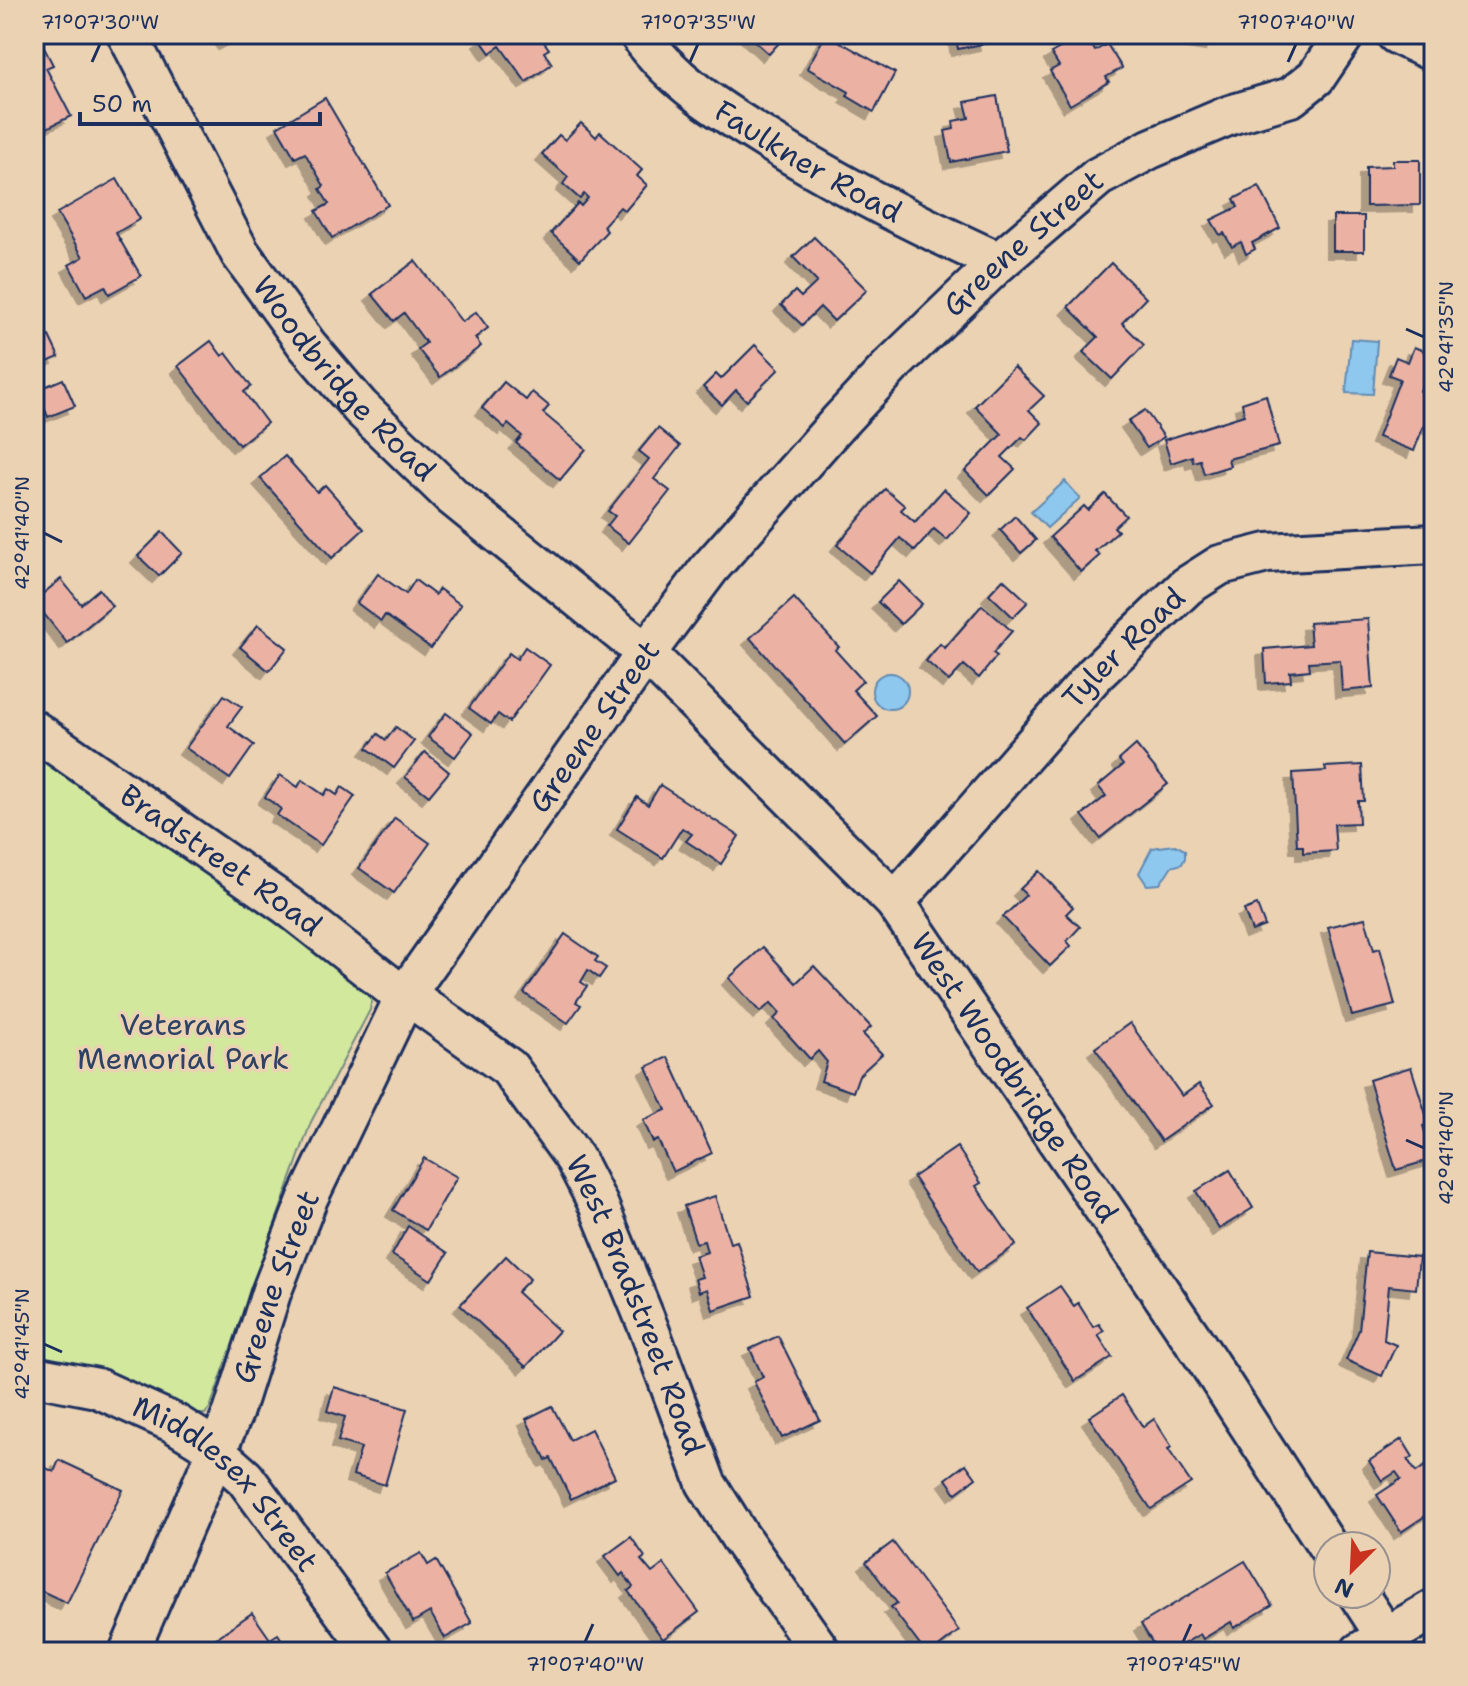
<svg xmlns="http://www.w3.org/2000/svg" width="1468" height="1686" viewBox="0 0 1468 1686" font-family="'Shantell Sans',sans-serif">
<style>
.green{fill:#d1e89d;stroke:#768c7e;stroke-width:2}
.water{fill:#8fc8ee;stroke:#618bb4;stroke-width:2}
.building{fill:#ebb2a4;stroke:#1b2f5e;stroke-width:2;filter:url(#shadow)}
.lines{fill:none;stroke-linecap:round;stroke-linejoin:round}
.street-casing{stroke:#1b2f5e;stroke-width:44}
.street{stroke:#ebd2b3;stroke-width:38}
.ticks{fill:none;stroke:#1b2f5e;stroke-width:3}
.labels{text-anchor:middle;stroke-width:7;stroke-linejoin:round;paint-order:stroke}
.street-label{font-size:30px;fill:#1b2f5e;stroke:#ebd2b3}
.park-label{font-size:30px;fill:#2d4264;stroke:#ebd2b3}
.neatline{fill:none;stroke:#1b2f5e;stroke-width:3}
.ticks-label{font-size:20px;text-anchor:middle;fill:#1b2f5e}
</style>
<defs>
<filter id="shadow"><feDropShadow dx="-7" dy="7" stdDeviation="0" flood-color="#0004"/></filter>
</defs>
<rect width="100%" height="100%" fill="#ebd2b3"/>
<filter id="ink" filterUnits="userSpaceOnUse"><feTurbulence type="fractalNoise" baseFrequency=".0125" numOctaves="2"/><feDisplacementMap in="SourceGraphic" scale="16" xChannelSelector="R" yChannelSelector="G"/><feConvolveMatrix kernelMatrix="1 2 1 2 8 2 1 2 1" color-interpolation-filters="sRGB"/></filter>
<g filter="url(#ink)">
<polygon class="green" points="34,750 120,816 223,884 361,986 372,997 370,1010 311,1122 210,1408 205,1414 197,1414 150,1392 34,1360"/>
<g class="water">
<polygon points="1351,339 1377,341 1373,394 1346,393"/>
<polygon points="1065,481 1080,498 1047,528 1031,512"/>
<circle cx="890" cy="691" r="18"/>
<polygon points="1175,845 1185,850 1185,858 1182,864 1171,867 1160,884 1147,885 1139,873 1152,848"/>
</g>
<g class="building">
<polygon points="34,34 37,34 53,65 46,68 71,116 41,131 34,119"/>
<polygon points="219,34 241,34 225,43"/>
<polygon points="488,34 538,34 549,49 544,52 552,64 526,82 500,46 490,53 480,39"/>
<polygon points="747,34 787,34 769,54"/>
<polygon points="826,34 895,73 874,112 847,96 849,92 807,68"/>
<polygon points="955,34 985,34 987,43 958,49"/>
<polygon points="1085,34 1095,51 1107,44 1122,68 1106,77 1109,82 1070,105 1050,71 1059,66 1051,53"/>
<polygon points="1172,34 1214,34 1212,44 1171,37"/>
<polygon points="997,96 1007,151 951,162 945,131 954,129 953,121 969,118 965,102"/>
<polygon points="325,98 388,205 332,238 316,211 329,204 320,189 324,186 305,153 295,158 277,127"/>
<polygon points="581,123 596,137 600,132 642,170 637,176 647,185 625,211 620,207 603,226 607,231 580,260 551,233 578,203 581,206 588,198 584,194 580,199 563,184 568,177 542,154 559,135 565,140"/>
<polygon points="1393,160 1420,160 1420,205 1366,206 1366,167 1393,166"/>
<polygon points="117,179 140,219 116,233 141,276 109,294 105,286 86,296 69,265 83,257 57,213"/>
<polygon points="1259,186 1280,228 1252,243 1255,249 1246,254 1241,242 1232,247 1224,233 1220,235 1211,220 1238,207 1234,199"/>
<rect x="1333" y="216" width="31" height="35"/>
<polygon points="814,237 867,290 834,321 820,307 802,325 781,305 795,291 801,297 817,282 793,257"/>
<polygon points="415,261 462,322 476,312 488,328 475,338 481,346 440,377 418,349 426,343 404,313 394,321 372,294"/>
<polygon points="1111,263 1146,298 1122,323 1144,345 1112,379 1083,352 1098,337 1068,307"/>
<polygon points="49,336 59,357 34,368 34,343"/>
<polygon points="211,341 222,356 226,353 251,386 244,392 267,423 239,445 178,366"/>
<polygon points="755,345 779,369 747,401 736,390 722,405 703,387 716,374 721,379"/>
<polygon points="1414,347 1434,355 1434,378 1426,375 1420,391 1434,396 1434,417 1430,427 1424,425 1414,451 1378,437 1400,379 1389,375 1396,357 1408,362"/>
<polygon points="1014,367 1044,396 1029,410 1042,423 1026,440 1022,437 1002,457 1015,469 989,495 965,471 1002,434 975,406"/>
<polygon points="63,379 75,406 48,417 37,390"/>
<polygon points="504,382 526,400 532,392 549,406 543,413 586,449 560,480 516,443 522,436 508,424 505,428 482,408"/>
<polygon points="1266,395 1279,446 1228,459 1230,466 1204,474 1200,460 1193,462 1192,456 1171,463 1164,440 1244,415 1242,403"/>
<polygon points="1145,410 1164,437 1147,448 1128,421"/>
<polygon points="658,428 680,446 654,479 670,491 629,543 607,526 615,516 608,511 649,459 639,451"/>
<polygon points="285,456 317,492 325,485 364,529 332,558 260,478"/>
<polygon points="885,489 905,506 901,510 915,522 944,489 971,513 947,540 934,529 915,551 900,538 870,573 837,545"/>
<polygon points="1105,494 1126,516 1114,527 1118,531 1095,551 1100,555 1081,572 1050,537 1084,506 1088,510"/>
<polygon points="1015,516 1036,540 1021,553 1000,530"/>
<polygon points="162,532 182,553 159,576 138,556"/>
<polygon points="378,574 406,594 415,580 435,595 439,589 461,605 431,648 385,615 381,621 357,603"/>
<polygon points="61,579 81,604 99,589 112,606 67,643 34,601"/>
<polygon points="1003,579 1028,602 1013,617 989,594"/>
<polygon points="899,581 922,604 901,624 878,602"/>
<polygon points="794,598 839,647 835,650 863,681 853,690 877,716 845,744 750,638"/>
<polygon points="982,605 1012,631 993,653 997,656 979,678 964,665 949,681 926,661 940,644 945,648"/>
<polygon points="1368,619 1373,688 1342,691 1340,660 1309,662 1310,670 1290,672 1291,681 1266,683 1264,649 1311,645 1309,623"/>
<polygon points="258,625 287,648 269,671 240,647"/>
<polygon points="525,647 550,665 509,722 498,714 491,724 469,708 509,653 517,659"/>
<polygon points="224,695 242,707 228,726 254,745 230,779 186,748"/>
<polygon points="446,713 473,733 455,757 428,737"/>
<polygon points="396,727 414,741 394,768 367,748 378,734 386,740"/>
<polygon points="1136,745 1168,784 1100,838 1082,815 1106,796 1098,786 1123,765 1119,760"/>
<polygon points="425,752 449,772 429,796 405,777"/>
<polygon points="1362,765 1364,801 1358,801 1359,823 1334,824 1336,851 1303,853 1303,846 1297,846 1293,773 1326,771 1325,767"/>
<polygon points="280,775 298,787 302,780 324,795 328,789 337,795 342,787 355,796 321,845 277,815 281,809 265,797"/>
<polygon points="660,785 739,836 721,864 686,841 692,834 682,828 663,858 617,829 637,797 648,805"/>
<polygon points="395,818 430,843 394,893 359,868"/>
<polygon points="1039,871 1073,907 1066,914 1080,927 1067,941 1071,946 1050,966 1003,917 1026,895 1020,889"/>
<polygon points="1257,905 1265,926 1252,931 1244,910"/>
<polygon points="1365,918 1374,950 1380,948 1395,1005 1352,1016 1328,927"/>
<polygon points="565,934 598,957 595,961 606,968 599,978 588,970 581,982 587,986 576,1002 581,1005 568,1023 524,993"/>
<polygon points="763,947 796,983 814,966 871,1027 863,1034 882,1054 859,1075 853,1092 821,1081 827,1062 818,1051 810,1059 774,1019 780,1013 771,1003 760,1012 729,978"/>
<polygon points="1130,1023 1182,1096 1199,1084 1214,1104 1161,1141 1095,1048"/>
<polygon points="668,1057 712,1153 673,1172 658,1140 653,1142 643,1120 666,1110 646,1067"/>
<polygon points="1411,1067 1429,1124 1423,1126 1433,1159 1396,1170 1369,1080"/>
<polygon points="957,1147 981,1183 976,1186 1016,1245 977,1272 913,1177"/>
<polygon points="424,1158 457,1177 426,1230 393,1210"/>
<polygon points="1230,1170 1253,1208 1219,1229 1196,1191"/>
<polygon points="715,1196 730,1243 737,1241 754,1296 713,1310 707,1289 699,1292 695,1279 702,1277 695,1256 707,1252 704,1241 696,1243 684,1206"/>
<polygon points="408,1226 448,1253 431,1280 392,1255"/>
<polygon points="1367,1252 1419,1257 1416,1289 1389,1286 1384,1340 1396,1345 1382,1376 1346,1360 1359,1330"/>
<polygon points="506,1256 530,1279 517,1292 559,1331 526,1367 460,1305"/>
<polygon points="1060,1286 1074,1306 1078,1303 1093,1327 1099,1324 1104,1331 1098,1335 1112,1357 1075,1381 1027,1308"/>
<polygon points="778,1336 820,1420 782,1438 754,1382 763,1377 750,1349"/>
<polygon points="334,1387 407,1409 385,1485 353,1475 361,1448 338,1441 345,1417 327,1411"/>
<polygon points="1122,1395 1143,1427 1154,1419 1172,1447 1168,1449 1191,1483 1151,1509 1089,1417"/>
<polygon points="552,1406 570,1440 591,1429 615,1477 571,1499 551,1458 546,1460 526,1419"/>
<polygon points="1402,1439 1413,1457 1408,1460 1416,1472 1434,1460 1434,1510 1401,1532 1377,1495 1401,1479 1396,1472 1382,1481 1369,1461"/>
<polygon points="59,1460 123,1490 67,1603 40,1590 36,1598 34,1597 34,1462 54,1472"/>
<polygon points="966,1464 976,1478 956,1493 946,1479"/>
<polygon points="631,1537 645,1557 641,1560 652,1573 664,1564 699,1612 663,1639 628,1591 633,1587 623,1573 620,1576 605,1556"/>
<polygon points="893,1542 959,1631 932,1652 925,1652 891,1607 897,1603 866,1562"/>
<polygon points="421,1553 428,1565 436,1560 472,1623 445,1638 430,1612 413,1622 385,1573"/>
<polygon points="1245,1561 1272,1605 1234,1628 1231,1622 1203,1639 1200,1634 1170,1652 1158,1652 1141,1624"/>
<polygon points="252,1613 270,1639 278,1634 290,1652 219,1652 212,1641"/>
</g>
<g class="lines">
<g class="street-casing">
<g id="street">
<path id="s1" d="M127 34 240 253 307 345 360 407 453 497 646 653 895 902 1206 1359 1328 1547"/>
<path id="s2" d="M639 34C673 82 721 111 771 142 844 188 920 226 999 262"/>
<polyline points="1396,34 1434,52"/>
<path id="s3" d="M34 730 288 906 390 986 406 994 509 1068 575 1159 598 1204 649 1329 706 1483 740 1537 821 1652"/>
<path id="s4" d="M895 902 1094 675 1187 586 1220 565 1267 553 1434 544"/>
<path id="s5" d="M34 1376 97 1388 174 1423 203 1441 245 1478 373 1652"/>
<polyline points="1358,1594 1386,1637"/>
<path id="s6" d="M129 1652 233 1413 271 1293 308 1198 406 994 646 653 709 569 838 423 891 366 999 262 1098 177 1150 149 1230 115 1291 97 1316 77 1345 34"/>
<polyline points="1360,1652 1434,1609"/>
</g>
</g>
<use href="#street" class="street"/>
</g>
</g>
<path class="ticks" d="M92 62 100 44M690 62 698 44M1288 62 1296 44M1406 329 1424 337M44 533 62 542M1406 1140 1424 1148M44 1344 62 1352M585 1642 593 1624M1183 1642 1191 1624"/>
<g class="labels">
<g class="street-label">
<text dy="10" stroke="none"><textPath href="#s2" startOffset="214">Faulkner Road</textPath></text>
<text dy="10" stroke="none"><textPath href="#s6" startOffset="1690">Greene Street</textPath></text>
<text dy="10" stroke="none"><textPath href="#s1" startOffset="410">Woodbridge Road</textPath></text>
<text dy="10" stroke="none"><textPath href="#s4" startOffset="342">Tyler Road</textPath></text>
<text dy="10" stroke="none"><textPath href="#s6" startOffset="1042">Greene Street</textPath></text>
<text dy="10" stroke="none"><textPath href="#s3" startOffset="228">Bradstreet Road</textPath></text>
<text dy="10" stroke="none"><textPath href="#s1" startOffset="1384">West Woodbridge Road</textPath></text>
<text dy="10" stroke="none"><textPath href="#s6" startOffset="394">Greene Street</textPath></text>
<text dy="10" stroke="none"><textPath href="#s3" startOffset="854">West Bradstreet Road</textPath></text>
<text dy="10" stroke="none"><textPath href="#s5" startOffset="228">Middlesex Street</textPath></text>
</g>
<g class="park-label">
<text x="183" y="1035">Veterans<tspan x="183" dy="34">Memorial Park</tspan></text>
</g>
</g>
<rect width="1468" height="1686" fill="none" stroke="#ebd2b3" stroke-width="88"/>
<g transform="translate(1352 1570) rotate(204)"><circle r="38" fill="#ebd2b3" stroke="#989191" stroke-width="2"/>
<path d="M0-6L14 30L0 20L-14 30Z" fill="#c8321e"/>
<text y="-12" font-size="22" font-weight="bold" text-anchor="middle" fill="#1b2f5e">N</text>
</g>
<path d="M80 112v12h240v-12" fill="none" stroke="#1b2f5e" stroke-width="4"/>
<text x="92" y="112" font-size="24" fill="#1b2f5e" stroke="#ebd2b3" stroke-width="6" paint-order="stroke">50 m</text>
<rect x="44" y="44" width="1380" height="1598" class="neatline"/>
<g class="ticks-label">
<text x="100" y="29">71°07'30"W</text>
<text x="698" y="29">71°07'35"W</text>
<text x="1296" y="29">71°07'40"W</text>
<text transform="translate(1446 337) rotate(-90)" y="7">42°41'35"N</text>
<text transform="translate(22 533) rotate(-90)" y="7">42°41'40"N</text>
<text transform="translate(1446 1148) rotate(-90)" y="7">42°41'40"N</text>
<text transform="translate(22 1344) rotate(-90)" y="7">42°41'45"N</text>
<text x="585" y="1671">71°07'40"W</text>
<text x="1183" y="1671">71°07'45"W</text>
</g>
</svg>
